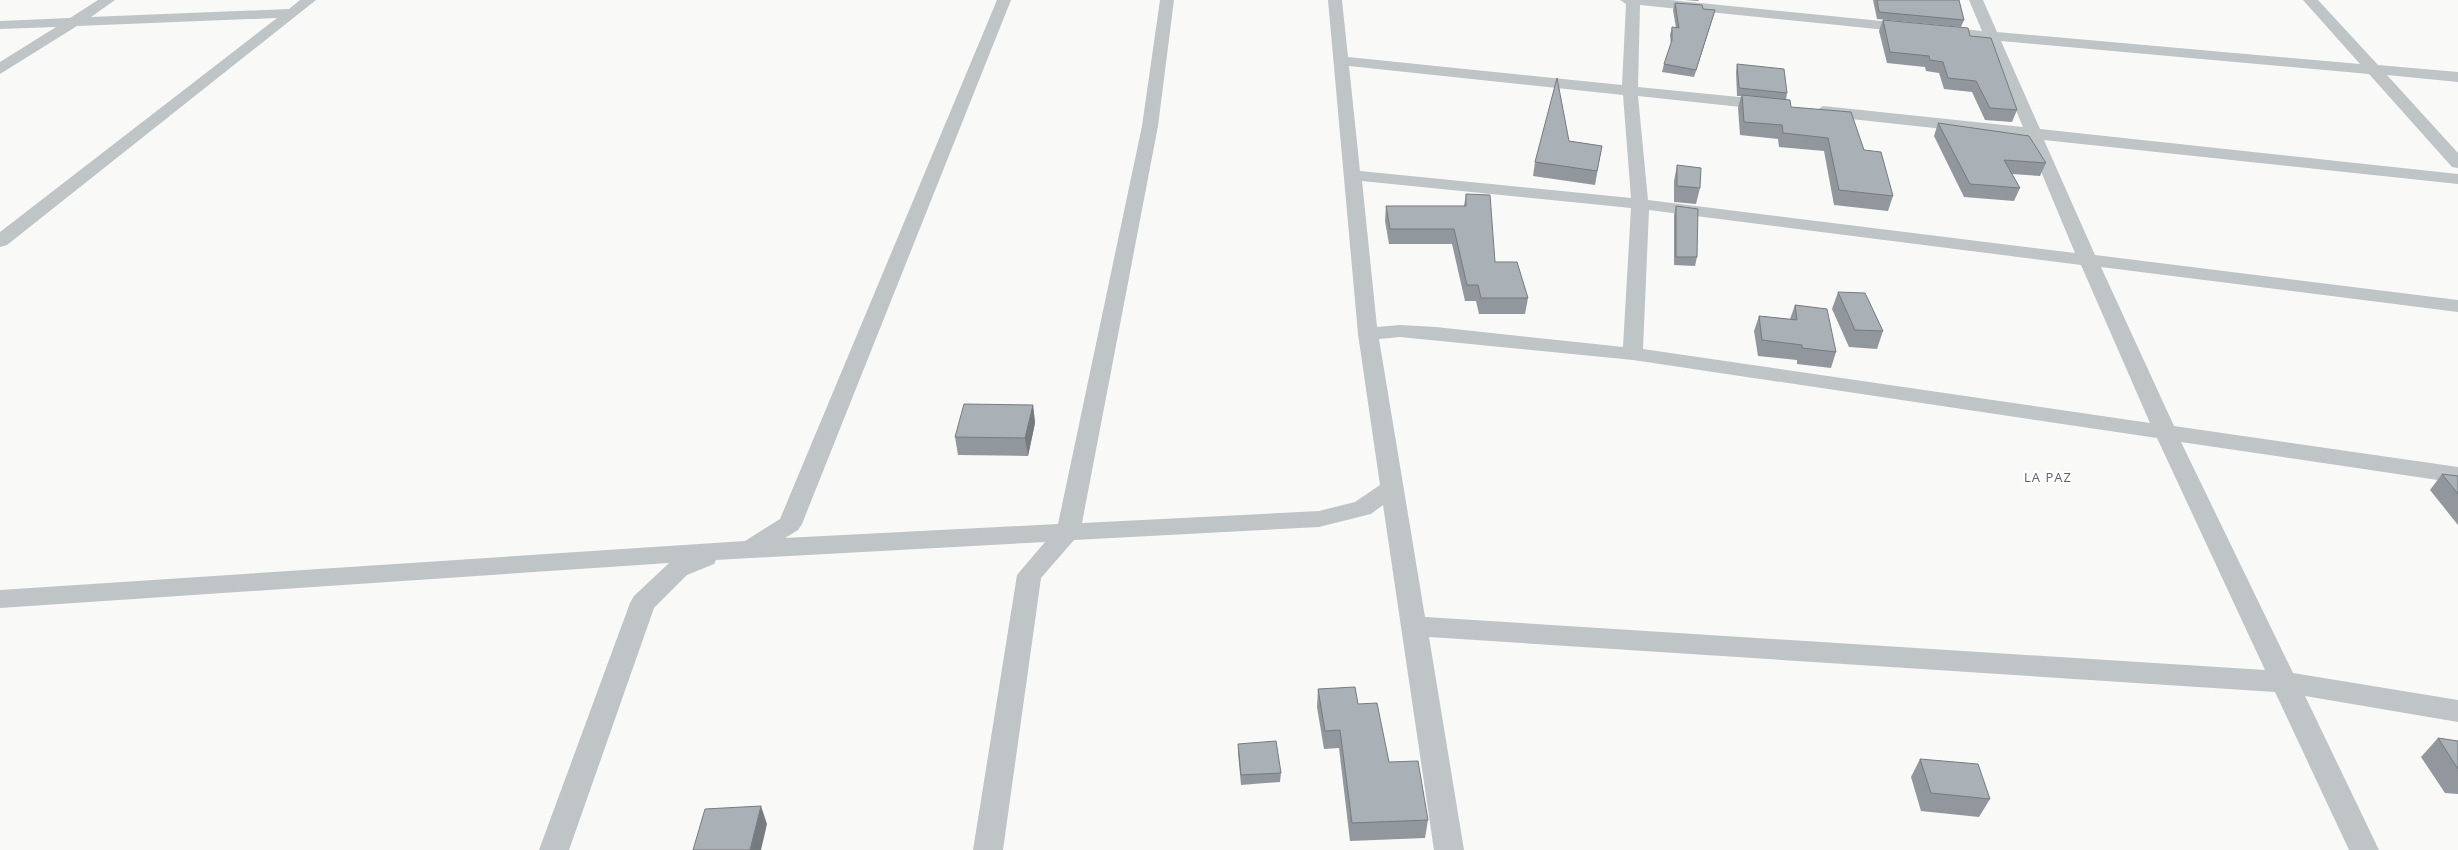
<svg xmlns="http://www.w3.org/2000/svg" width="2458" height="850" viewBox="0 0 2458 850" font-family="'Open Sans',sans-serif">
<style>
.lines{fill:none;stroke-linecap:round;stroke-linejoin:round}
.minor{fill:#bfc4c7;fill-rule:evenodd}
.wall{fill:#91979d}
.shaded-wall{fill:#767b7f}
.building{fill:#a9b0b6;stroke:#767b7f}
.labels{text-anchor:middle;stroke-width:4;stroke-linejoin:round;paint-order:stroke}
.neighbourhood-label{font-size:13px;letter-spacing:1px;fill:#59646b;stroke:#fff}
</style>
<rect width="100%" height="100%" fill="#f9f9f8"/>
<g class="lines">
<g class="minor">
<polygon points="98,0 115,0 91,17 289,9 300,0 316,0 7,245 0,247 0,232 277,18 77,26 0,74 0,62 56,27 0,29 0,21 70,18"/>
<path d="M997 0H1011L802 524 798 530 785 538 1058 524 1142 126 1160 0H1174L1158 126 1082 523 1319 511 1355 502 1380 485 1358 334 1328 0H1342L1348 57 1622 85 1626 4 1620 0H1670L1982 31 1969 0H1983L1997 32 2360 64 2303 0H2318L2378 65 2458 72V82L2387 75 2458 153V168L2452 167 2369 74 2001 41 2040 129 2458 174V184L2044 140 2095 255 2458 300V312L2101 267 2174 426 2458 467V483L2181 442 2293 673 2458 700V722L2305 696 2379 850H2349L2275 692 1429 637 1464 850H1434L1383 505 1371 514 1319 527 1074 540 1041 578 1003 850H973L1017 575 1045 542 716 560 714 564 687 575 654 608 569 850H539L630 603 634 596 669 563 0 608V590L745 541 780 519ZM1640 5 1986 40 2023 127 1823 106 1815 111 1823 116 2027 138 2075 253 1648 200 1638 96 1769 110 1777 105 1769 100 1638 87ZM1349 66 1623 95 1631 198 1360 171ZM1362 181 1631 208 1623 347 1436 327 1400 325 1377 327ZM1649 210 2081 265 2150 423 1643 349ZM1400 337 1633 360 2157 438 2265 670 1425 617 1379 339Z"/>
</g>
</g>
<g class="wall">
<polygon points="1685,0 1699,0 1698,1"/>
<polygon points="1873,0 1959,0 1964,20 1961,27 1877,19"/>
<polygon points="1675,3 1703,9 1715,10 1694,77 1662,72 1664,64 1671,45 1670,35 1672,27 1676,28 1673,10"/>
<polygon points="1883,20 1970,36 2017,110 2012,122 1985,120 1972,92 1944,89 1939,73 1926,71 1925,67 1887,63 1879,31"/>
<polygon points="1737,64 1787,93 1786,100 1791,107 1864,150 1893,196 1888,211 1834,205 1824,151 1779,147 1778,139 1740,135 1738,108 1741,96 1737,96 1736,72"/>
<polygon points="1938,123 2046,163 2040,176 2012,174 2020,188 2014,201 1964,197 1934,136"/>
<polygon points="1569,141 1602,146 1595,185 1533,176 1535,162"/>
<polygon points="1677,165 1700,188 1696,204 1674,202 1674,181"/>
<polygon points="1466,194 1495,262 1528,298 1525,314 1479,314 1476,301 1465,301 1452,244 1389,244 1385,221 1386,206 1464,206"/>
<polygon points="1676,206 1697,257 1695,266 1674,265 1674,215"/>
<polygon points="1838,292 1883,331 1877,349 1849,347 1832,309"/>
<polygon points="1795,305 1836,352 1831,368 1797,364 1797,360 1758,356 1754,331 1759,316 1790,319"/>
<polygon points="1033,405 1035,423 1028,456 958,455 955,437"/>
<polygon points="2442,474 2458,476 2458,525 2430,490"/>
<polygon points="1318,689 1358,704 1389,762 1428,820 1425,838 1350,841 1339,748 1324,749 1317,707"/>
<polygon points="2438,738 2458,741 2458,794 2445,793 2421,757"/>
<polygon points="1238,744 1281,773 1280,782 1241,785 1238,753"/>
<polygon points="1920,759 1990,799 1979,817 1921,811 1911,777"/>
</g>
<g class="shaded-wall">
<polygon points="1715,10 1713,17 1694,77 1696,70"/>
<polygon points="1033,405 1035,423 1028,456 1025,438"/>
<polygon points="761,806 767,824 761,850 750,850"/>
</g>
<g class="building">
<polygon points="1877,0 1959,0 1964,20 1879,12"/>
<polygon points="1675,3 1702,5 1703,9 1715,10 1696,70 1664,64 1672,40 1672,27 1679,28"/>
<polygon points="1883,20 1968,28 1970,36 1991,38 2017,110 1990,108 1976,81 1948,78 1943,62 1930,60 1929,56 1890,52"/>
<polygon points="1737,64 1784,69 1787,93 1739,88"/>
<polygon points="1557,78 1569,141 1602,146 1597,171 1535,162"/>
<polygon points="1742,95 1790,100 1791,107 1851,112 1864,150 1881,152 1893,196 1839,190 1828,138 1783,133 1782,125 1744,122"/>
<polygon points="1938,123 2029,136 2046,163 2004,160 2020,188 1970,184"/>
<polygon points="1677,165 1701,168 1700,188 1677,186"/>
<polygon points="1466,194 1490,195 1495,262 1517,262 1528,298 1481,298 1478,285 1467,285 1454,229 1390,229 1386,206 1466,206"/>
<polygon points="1676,206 1698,209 1697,257 1676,257"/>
<polygon points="1838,292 1865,293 1883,331 1855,330"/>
<polygon points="1795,305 1827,309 1836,352 1802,348 1802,345 1762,340 1759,316 1797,320"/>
<polygon points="964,404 1033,405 1025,438 955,437"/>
<polygon points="2442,474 2458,476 2458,494"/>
<polygon points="1355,687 1358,704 1377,703 1389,762 1418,761 1428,820 1352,823 1340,730 1325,731 1318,689"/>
<polygon points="2438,738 2458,741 2458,769"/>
<polygon points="1276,741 1281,773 1241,775 1238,744"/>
<polygon points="1920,759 1978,764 1990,799 1931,793"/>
<polygon points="761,806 750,850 693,850 705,809"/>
</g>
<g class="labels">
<g class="neighbourhood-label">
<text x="2048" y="482">LA PAZ</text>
</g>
</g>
</svg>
